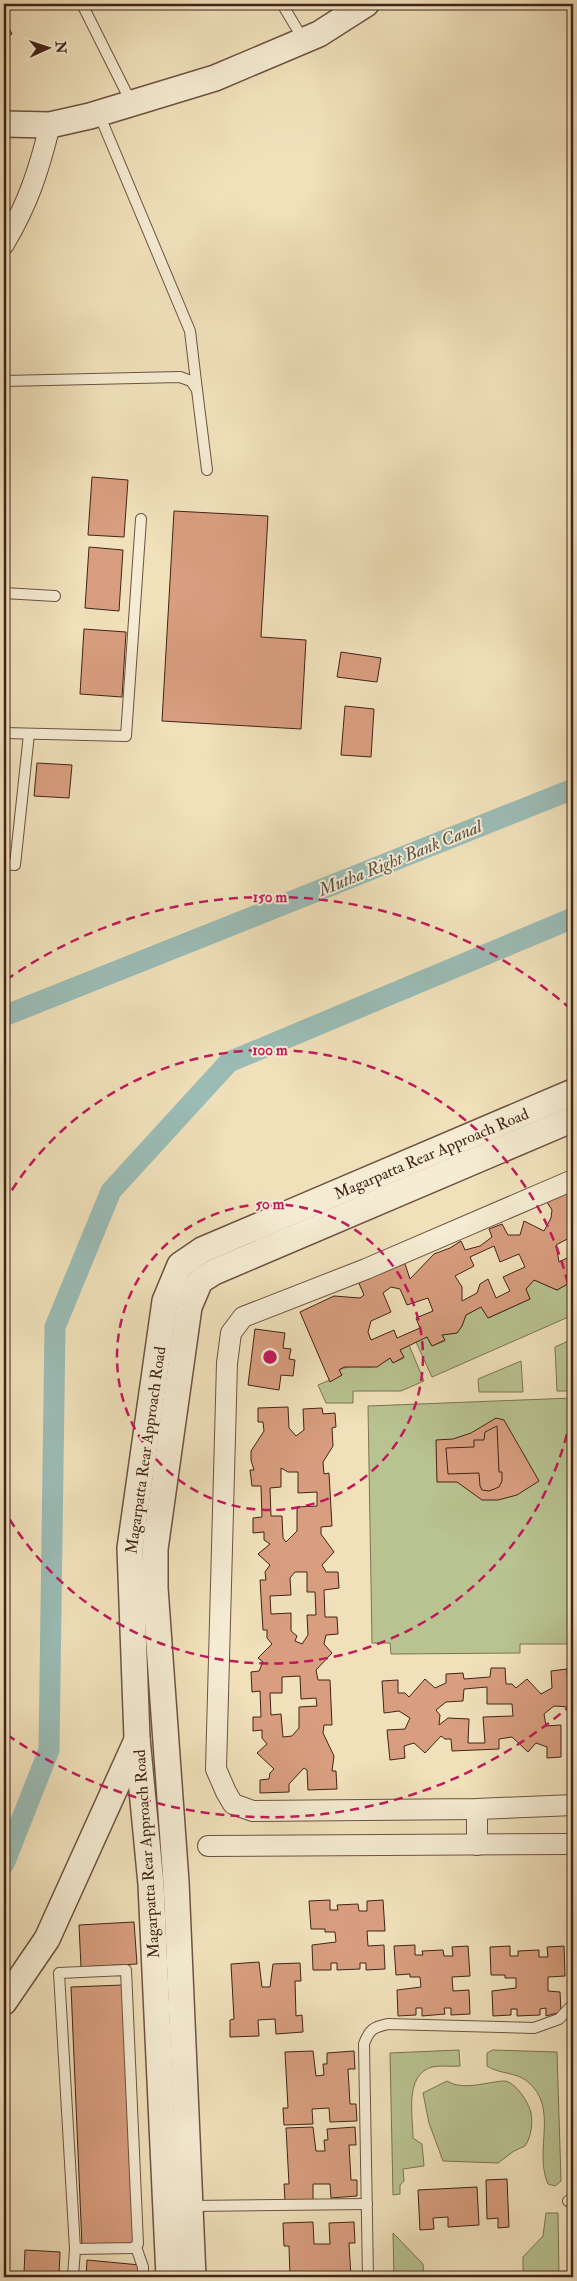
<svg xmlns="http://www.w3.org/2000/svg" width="577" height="2281" viewBox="0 0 577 2281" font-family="'IM FELL Double Pica',serif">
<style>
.green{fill:#b8c391;stroke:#7d7355}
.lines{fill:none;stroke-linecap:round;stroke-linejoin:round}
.canal{stroke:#9bbcb6;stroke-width:21}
.building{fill:#d89e7f;stroke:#422319;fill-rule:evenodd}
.service-casing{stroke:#6e5242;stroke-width:12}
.minor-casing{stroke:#6e5242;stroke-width:22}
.tertiary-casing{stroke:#6e5242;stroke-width:28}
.service{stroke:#f5ecd3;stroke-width:10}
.minor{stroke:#f5ecd3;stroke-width:20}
.tertiary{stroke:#f5ecd3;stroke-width:25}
.ring{fill:none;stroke:#c2185b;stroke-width:2.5;stroke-dasharray:9 6}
.labels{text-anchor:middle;stroke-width:4;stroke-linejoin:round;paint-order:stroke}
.street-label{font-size:16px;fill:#422319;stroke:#f5ecd3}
.water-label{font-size:18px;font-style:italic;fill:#5d5148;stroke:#f5ecd3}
.centre{fill:#c2185b;stroke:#f5ecd3;stroke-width:2.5}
.ring-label{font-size:15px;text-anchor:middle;font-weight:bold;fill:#c2185b;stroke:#f5ecd3;stroke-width:4;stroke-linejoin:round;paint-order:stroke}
</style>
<rect width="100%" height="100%" fill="#f0e1bb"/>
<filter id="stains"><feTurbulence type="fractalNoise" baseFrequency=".004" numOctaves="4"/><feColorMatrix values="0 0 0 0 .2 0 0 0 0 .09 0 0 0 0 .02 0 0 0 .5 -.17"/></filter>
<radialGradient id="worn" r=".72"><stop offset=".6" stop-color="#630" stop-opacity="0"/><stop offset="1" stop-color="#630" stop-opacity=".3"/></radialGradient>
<g class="green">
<polygon points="534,1280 557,1290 573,1281 573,1315 432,1377 416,1342 427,1337 432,1346 445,1341 442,1335 457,1333 462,1326 466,1315 481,1307 489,1318 530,1299 526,1289"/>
<polygon points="573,1339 573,1391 557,1391 555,1347"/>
<path d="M409 1345 424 1381 401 1391H353V1403H326L318 1385 342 1375 339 1370C361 1360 366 1376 390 1358L393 1363 404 1358 400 1350Z"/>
<polygon points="521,1361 523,1392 479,1392 478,1379"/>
<polygon points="573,1398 573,1644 520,1644 520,1653 391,1654 390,1643 372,1643 368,1406"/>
<path d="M459 2050 460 2066C451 2067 441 2065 432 2067 404 2075 413 2116 413 2138L422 2144 424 2166 403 2169 404 2181 400 2185V2194L393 2195 390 2053Z"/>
<path d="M493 2050 557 2052 561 2181 555 2186 548 2184C533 2150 560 2108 527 2081 515 2072 499 2074 487 2066V2053Z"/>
<path d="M447 2081C463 2091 486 2082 504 2081 515 2081 529 2103 531 2113 533 2123 531 2138 525 2146L514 2151 498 2163 443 2161 429 2123 423 2093Z"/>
<polygon points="546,2213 558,2213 559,2277 523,2277 523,2257 543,2236"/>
<polygon points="393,2233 423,2264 424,2277 394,2277"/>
</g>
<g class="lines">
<g class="canal">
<polyline points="4,1016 573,789"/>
<polyline points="4,1864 49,1750 55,1327 111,1191 229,1062 573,918"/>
</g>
</g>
<g class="building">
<polygon points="4,18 12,34 4,38"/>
<polygon points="92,477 128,480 124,537 88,535"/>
<polygon points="174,511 268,516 261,637 306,640 301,729 162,721"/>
<polygon points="89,547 123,550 119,611 85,608"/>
<polygon points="84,629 126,632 122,697 80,694"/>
<polygon points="341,652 381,658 377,682 337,677"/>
<polygon points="345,706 374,709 371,757 341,755"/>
<polygon points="37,763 72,765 69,798 34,796"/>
<path d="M573 1187V1211L568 1214 573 1224V1236L556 1245 559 1262 573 1255V1281L557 1290 534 1280 526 1289 530 1299 488 1318 481 1307 466 1315 462 1326 457 1333 442 1335 445 1340 432 1346 427 1337 400 1350 404 1357 393 1363 390 1358 377 1367H344L339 1370 342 1375 330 1382 300 1312 334 1296 360 1298 364 1295 358 1281 404 1261 410 1279 434 1254 450 1248 461 1241 465 1250 480 1246 492 1237 489 1229 502 1224 508 1235H520L524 1221 544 1231 551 1218 552 1210 545 1199ZM494 1246 500 1262 519 1254 525 1267 503 1277 510 1291 496 1298 488 1279 480 1284 477 1293 462 1301V1287L455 1276 474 1266 470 1257ZM391 1287 400 1289 407 1305 428 1298 433 1311 416 1318 420 1328 397 1338 394 1330 371 1340 368 1332 371 1321 391 1312 383 1293Z"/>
<polygon points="255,1329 285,1333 283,1348 291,1349 289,1359 295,1360 293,1376 281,1375 279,1390 248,1385"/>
<path d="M288 1407 289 1428 296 1436 304 1430 303 1409 322 1408 323 1414 335 1413 336 1427 332 1428 333 1446 323 1462 324 1474 329 1473 332 1526 321 1527V1534L334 1552 322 1565 326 1572H338L339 1588 324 1590 325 1617H337L338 1634 326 1635 324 1644 332 1653 316 1670 318 1680H330L332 1725H324L323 1733 334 1756 332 1771H336L337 1789 308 1790 307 1770 304 1768 289 1784V1792L260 1793V1780L269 1779 270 1773 274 1769 257 1753 267 1744 262 1738V1730L253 1731V1717H261L260 1691 252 1692 251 1672 259 1671 263 1662 258 1658 272 1644 267 1638V1630H263L260 1580H266L265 1572 270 1565 258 1554 270 1544 264 1540V1532L253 1533V1518L262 1517 261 1486H252L250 1470H254L251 1460V1451L264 1431 263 1422H258V1408ZM281 1468 288 1472H298V1493L317 1492V1506L297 1507V1531L286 1542 283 1538 282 1516H271L270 1488 281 1487ZM295 1572H307V1592H315L316 1615H307L308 1635 302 1644 295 1641 297 1636 291 1631V1613L271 1614 270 1596 291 1595 290 1578ZM300 1676 301 1699 316 1698 317 1706 299 1707V1728L292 1736 283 1737 281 1714 271 1715 270 1693H282V1677Z"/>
<polygon points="496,1418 504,1420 539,1481 517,1495 498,1500 482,1500 457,1482 437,1482 436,1440 453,1439 471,1433"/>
<polygon points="497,1426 499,1472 502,1472 502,1481 499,1487 489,1491 482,1490 480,1486 479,1473 448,1474 446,1448 474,1447 474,1440 484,1440 485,1432"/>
<path d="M491 1668H505L506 1684H512L516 1688 527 1679 541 1694 552 1688 551 1671 567 1669 569 1707 554 1706 544 1714 546 1726 561 1725V1757L547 1758V1747L536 1743 528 1752 512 1737 499 1739V1749L452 1751 451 1739H445L441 1736 425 1753 414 1743 404 1746 405 1758 390 1760 387 1730 405 1729 410 1718 399 1711 384 1713 382 1681 398 1680V1693H405L409 1697 425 1679 435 1688 446 1683V1674L463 1673 464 1679 490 1677ZM487 1687V1704H512L513 1716 483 1717 485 1743H468L469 1719 448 1718 439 1725 440 1715 436 1710 446 1702 463 1701 464 1689Z"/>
<polygon points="330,1900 330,1910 338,1910 337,1905 358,1904 359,1911 367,1911 367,1901 383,1900 385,1931 367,1931 368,1946 384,1945 385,1969 366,1970 366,1963 360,1963 360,1969 337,1970 337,1963 331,1963 331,1970 313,1970 312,1945 336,1942 335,1932 325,1932 325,1929 311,1929 309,1901"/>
<polygon points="134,1922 137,1964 81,1967 79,1925"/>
<polygon points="415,1945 415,1955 423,1955 422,1951 443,1950 444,1956 453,1956 452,1947 468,1946 470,1976 452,1977 453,1991 469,1990 470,2014 451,2015 451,2008 444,2008 445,2014 422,2016 422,2008 416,2008 416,2015 398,2016 397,1990 421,1987 420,1977 410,1977 410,1974 396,1975 394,1946"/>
<polygon points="510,1946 510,1956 518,1956 518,1951 539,1950 539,1957 548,1957 547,1947 564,1946 565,1976 548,1977 548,1991 560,1992 561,2012 546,2016 546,2008 540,2009 540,2015 517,2016 517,2009 511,2009 511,2015 493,2016 492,1991 516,1988 516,1978 505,1978 505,1975 491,1975 490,1947"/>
<polygon points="259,1962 262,1987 270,1987 273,1964 300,1963 301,1981 295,1981 296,2016 302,2015 303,2032 276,2034 275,2019 258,2020 259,2036 230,2037 230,2020 234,2019 231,1964"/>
<polygon points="123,1985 135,2243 82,2246 71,1987"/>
<polygon points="313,2051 316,2076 324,2075 323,2064 327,2064 327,2053 354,2051 355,2069 348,2069 350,2104 356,2104 357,2121 330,2122 329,2108 312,2109 313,2124 284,2125 283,2108 288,2108 285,2052"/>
<polygon points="313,2127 316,2151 325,2151 324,2140 328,2140 327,2129 355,2127 356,2145 349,2145 351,2180 357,2180 357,2196 331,2198 330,2184 313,2184 313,2200 285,2201 284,2184 289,2184 286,2128"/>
<polygon points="507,2179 509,2227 498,2228 498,2218 487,2219 486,2180"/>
<polygon points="477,2187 479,2225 448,2227 448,2217 433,2218 434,2229 420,2230 418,2190"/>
<polygon points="313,2222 314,2244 330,2244 329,2223 354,2222 355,2243 349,2243 351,2277 357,2277 285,2277 290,2276 289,2246 284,2246 283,2223"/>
<polygon points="25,2250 60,2252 59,2275 24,2273"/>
<polygon points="87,2260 140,2265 139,2277 86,2277"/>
</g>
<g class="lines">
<g class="service-casing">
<g id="service">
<polyline points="82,4 131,102"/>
<polyline points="282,4 303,39"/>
<polyline points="99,114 190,331 197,390"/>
<polyline points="4,381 180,377 191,381 197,390 207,470"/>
<polyline points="4,593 55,596"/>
<polyline points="4,733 126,736 141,519"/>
<polyline points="4,864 15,865 29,734"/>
<polyline points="568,2201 573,2199"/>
<polyline points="191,2206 367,2204"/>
<polyline points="136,2247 143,2267 143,2277"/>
<polyline points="73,2277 75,2249 59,1973 126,1970 138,2244 133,2248 75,2249"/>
<path d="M368 2277 364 2044C369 2030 373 2027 388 2024L534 2028 559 2019 573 2004"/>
</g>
</g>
<g class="minor-casing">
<g id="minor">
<path d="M4 244C28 204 39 170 50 125"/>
<polyline points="573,1180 366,1269 243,1317 231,1333 227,1363 216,1769 226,1792 233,1804 253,1811 477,1809 573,1805"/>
<polyline points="477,1809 477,1845"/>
<polyline points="208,1846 573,1844"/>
</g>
</g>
<g class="tertiary-casing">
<g id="tertiary">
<polyline points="4,124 50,125 90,116 215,78 319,34 366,4"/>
<polyline points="4,2002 47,1939 137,1740"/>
<polyline points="169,2277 151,1884 137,1738 130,1548 165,1301 180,1265 202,1250 573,1092"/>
<polyline points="193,2277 176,1882 155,1588 155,1549 189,1307 200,1281 214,1272 573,1119"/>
</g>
</g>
<use href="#service" class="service"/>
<use href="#minor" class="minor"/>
<use href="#tertiary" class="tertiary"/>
</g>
<g class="ring">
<circle cx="270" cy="1357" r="153"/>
<path d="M573 1405A307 307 0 0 1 4 1510M4 1203A307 307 0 0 1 573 1309"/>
<path d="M572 1704A460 460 0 0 1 6 1734M6 980A460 460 0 0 1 572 1010"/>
</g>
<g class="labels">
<g class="street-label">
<text transform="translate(431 1153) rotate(-23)" y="6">Magarpatta Rear Approach Road</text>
<text transform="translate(145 1450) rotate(-82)" y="6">Magarpatta Rear Approach Road</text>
<text transform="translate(146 1854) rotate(-94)" y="6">Magarpatta Rear Approach Road</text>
</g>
<g class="water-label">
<text transform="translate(400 858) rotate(-22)" y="6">Mutha Right Bank Canal</text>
</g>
</g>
<circle cx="270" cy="1357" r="8" class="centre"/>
<g class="ring-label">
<text x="270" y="902">150 m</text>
<text x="270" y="1055">100 m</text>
<text x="270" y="1209">50 m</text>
</g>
<rect width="577" height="2281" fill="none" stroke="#f0e1bb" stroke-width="20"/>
<rect x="5" y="5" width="567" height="2271" fill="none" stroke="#422319" stroke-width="2.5"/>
<rect x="10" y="10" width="557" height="2261" fill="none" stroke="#422319"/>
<g transform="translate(48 48) rotate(87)" stroke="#f5ecd3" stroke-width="4" paint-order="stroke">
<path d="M0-4L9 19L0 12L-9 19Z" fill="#422319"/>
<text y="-8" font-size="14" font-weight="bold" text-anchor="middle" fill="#422319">N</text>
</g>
<rect width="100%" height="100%" filter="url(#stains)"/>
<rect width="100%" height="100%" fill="url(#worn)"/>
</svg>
